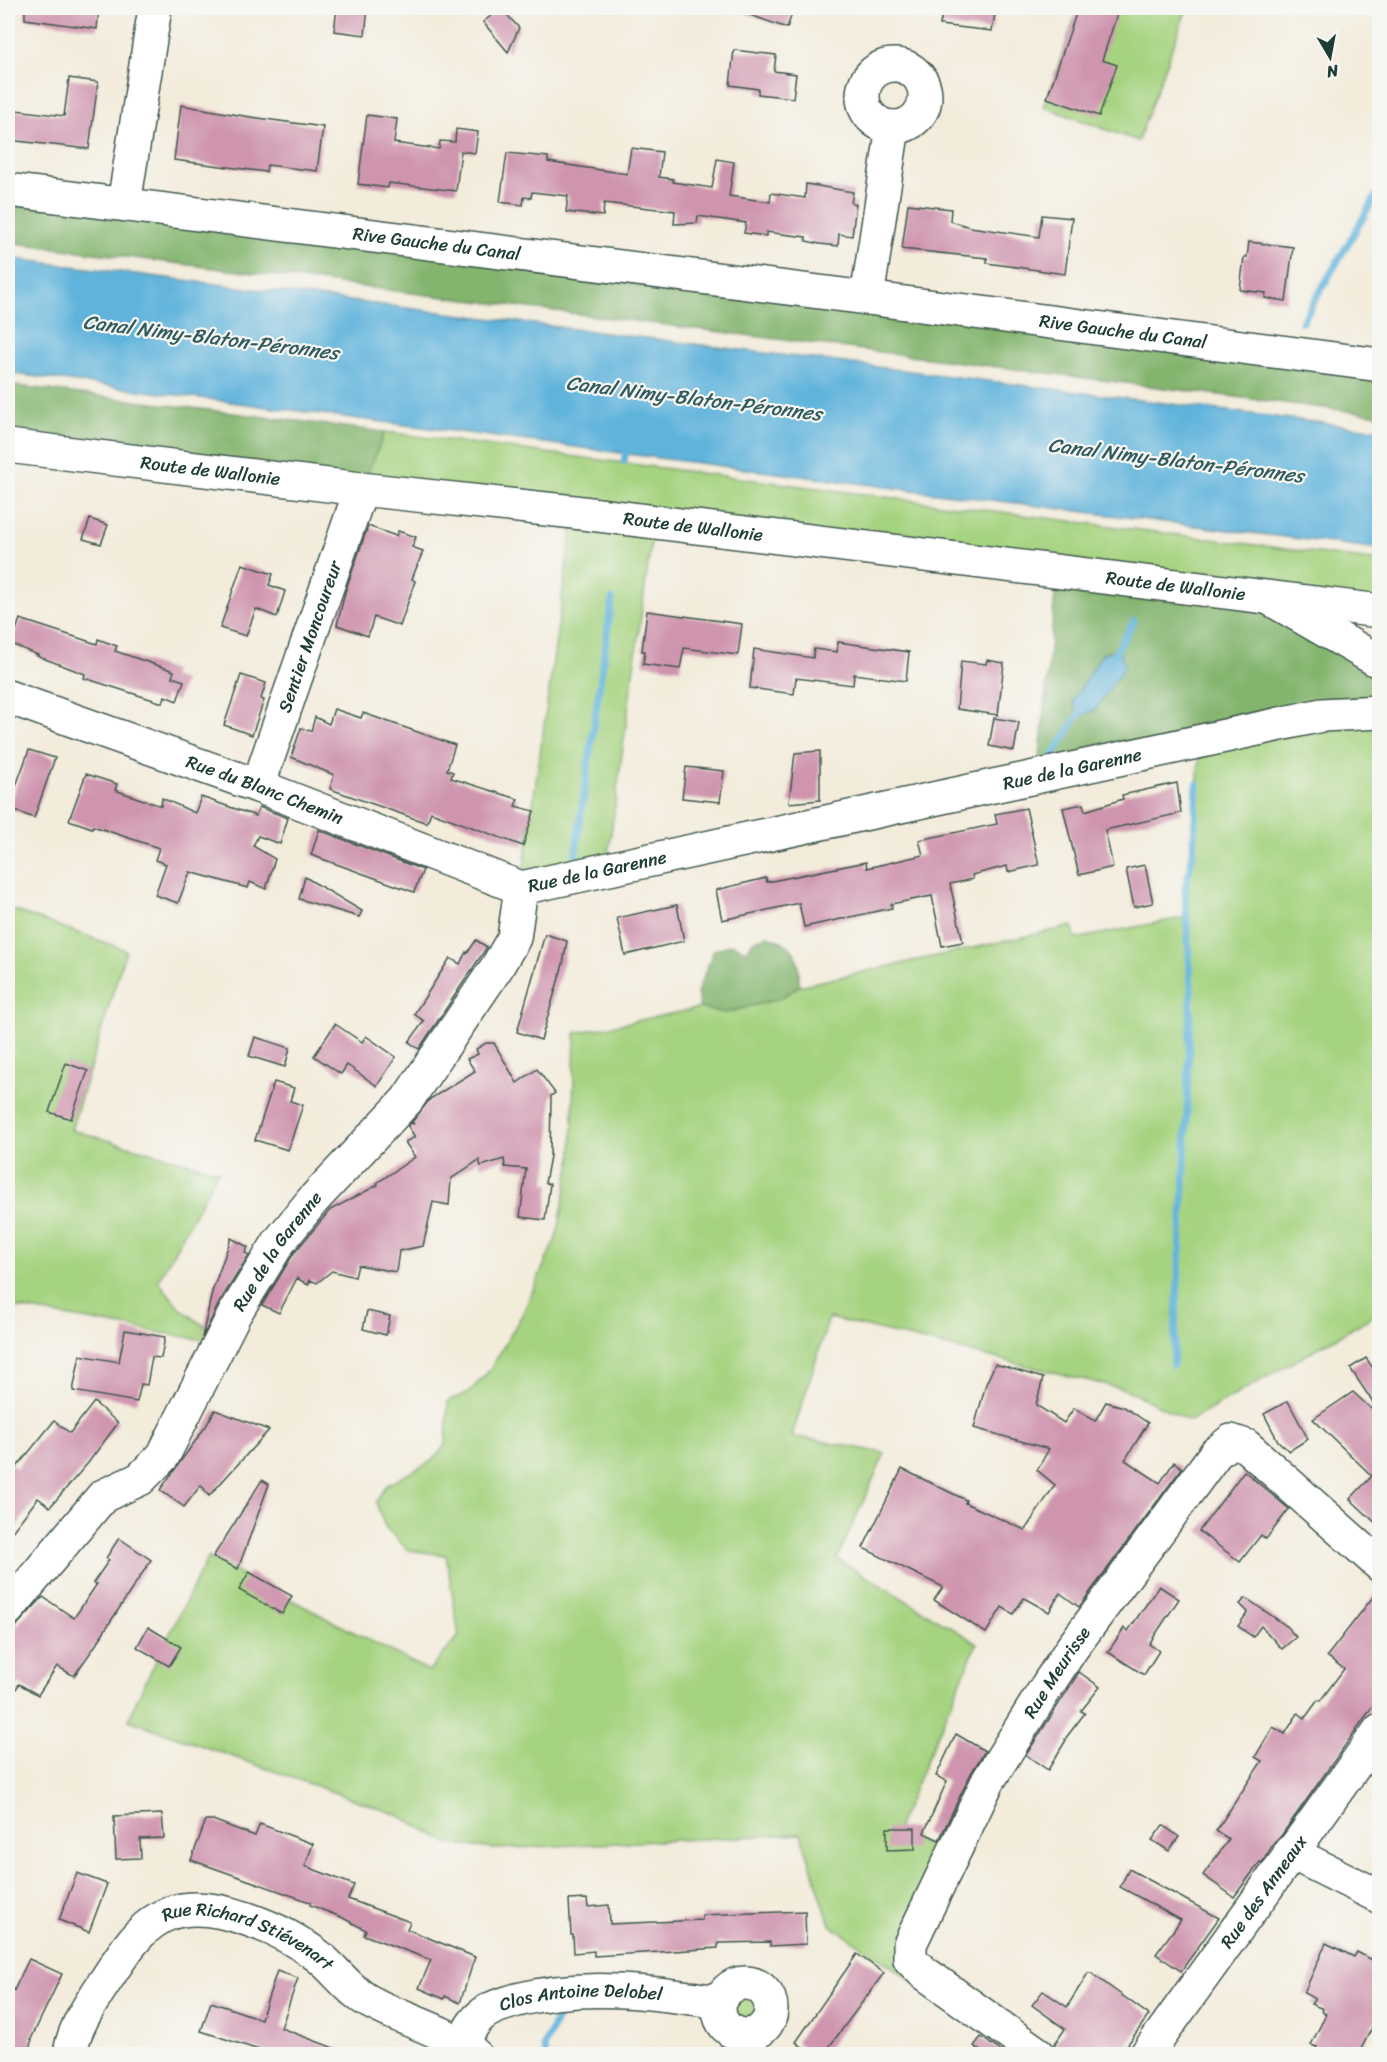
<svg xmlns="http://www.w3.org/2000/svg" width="1387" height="2062" viewBox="0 0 1387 2062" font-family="Sriracha,sans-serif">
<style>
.green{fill:#a6d380;stroke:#62885a;stroke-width:1.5}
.forest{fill:#84b56e;stroke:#527951;stroke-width:1.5}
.water{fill:#61b4dc;stroke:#407888;stroke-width:1.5}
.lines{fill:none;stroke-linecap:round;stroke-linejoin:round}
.stream{stroke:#61b4dc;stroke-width:7}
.building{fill:#cf95af}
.minor-casing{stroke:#3f574d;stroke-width:36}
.major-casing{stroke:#3f574d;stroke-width:36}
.minor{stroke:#fff;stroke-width:33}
.major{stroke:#fff;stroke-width:33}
.labels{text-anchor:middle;stroke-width:4.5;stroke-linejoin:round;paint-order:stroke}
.street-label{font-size:18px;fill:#1f3d34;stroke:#f6f6f2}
.water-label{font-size:20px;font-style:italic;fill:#305b5e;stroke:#f6f6f2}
</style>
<rect width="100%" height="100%" fill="#f6f6f2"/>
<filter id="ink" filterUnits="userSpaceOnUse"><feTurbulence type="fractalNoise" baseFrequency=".0167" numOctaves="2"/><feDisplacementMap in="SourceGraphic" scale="12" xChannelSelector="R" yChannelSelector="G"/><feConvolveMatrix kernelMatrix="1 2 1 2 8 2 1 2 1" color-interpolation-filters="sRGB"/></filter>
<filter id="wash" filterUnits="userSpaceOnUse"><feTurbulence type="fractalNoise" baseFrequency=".008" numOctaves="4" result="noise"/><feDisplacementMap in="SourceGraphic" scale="24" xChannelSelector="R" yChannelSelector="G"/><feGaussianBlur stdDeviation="1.35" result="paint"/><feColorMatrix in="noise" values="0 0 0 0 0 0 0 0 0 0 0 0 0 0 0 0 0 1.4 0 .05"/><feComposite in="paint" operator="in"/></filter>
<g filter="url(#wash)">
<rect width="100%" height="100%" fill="#f3ecdb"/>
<g class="green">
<polygon points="1078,8 1187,8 1138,141 1044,107"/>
<polygon points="385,432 1379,561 1379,611 654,522 606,870 521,888 574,513 361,489"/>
<polygon points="1379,712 1379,1313 1190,1421 1127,1390 829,1318 792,1436 885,1453 837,1559 977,1643 897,1829 950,1858 910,1943 919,1985 830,1925 801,1834 496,1849 450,1844 398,1815 129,1720 137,1699 208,1557 429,1671 459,1636 446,1555 408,1550 385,1527 376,1502 387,1485 432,1461 446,1444 448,1401 469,1392 490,1370 522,1315 557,1236 572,1157 575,1033 700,1008 725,1013 781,998 799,986 1073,926 1075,939 1186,917 1185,889 1193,854 1200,742"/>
<polygon points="8,908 126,950 71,1130 218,1171 158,1281 180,1308 200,1323 224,1337 220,1343 8,1306"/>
<circle cx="745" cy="2009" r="19"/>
</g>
<g class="forest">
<polygon points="8,190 1379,365 1379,415 8,242"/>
<polygon points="8,385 385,432 361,489 8,446"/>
<polygon points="1057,572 1269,598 1379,664 1379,712 1038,777"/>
<path d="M766 936C796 943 800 957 799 986L781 998 725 1013 700 1008 697 993 714 950 732 944 747 951 753 941Z"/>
</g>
<g class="water">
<polygon points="8,258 1379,430 1379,549 659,458 8,373"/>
<polygon points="1118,649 1125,666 1095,710 1078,717 1073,700 1102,654"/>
</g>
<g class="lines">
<g class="stream">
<polyline points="1302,322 1380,189"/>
<polyline points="624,461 627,446"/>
<polyline points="1114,655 1134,621"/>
<polyline points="1049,762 1081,711"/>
<polyline points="577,868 576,850 612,599"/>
<polyline points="1173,1365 1185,1167 1191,990 1185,889 1193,854 1197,784"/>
<polyline points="545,2054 544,2047 558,2016"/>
</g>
</g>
<g id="blocks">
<g class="building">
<polygon points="25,8 99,8 97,29 25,19"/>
<polygon points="337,8 368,8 365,35 334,31"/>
<polygon points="501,8 519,28 508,52 483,22"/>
<polygon points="737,8 794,8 787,28 736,10"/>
<polygon points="943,8 996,8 992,31 940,25"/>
<polygon points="1078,8 1119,8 1102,60 1117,65 1099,116 1047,98"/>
<polygon points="734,50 776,55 774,71 796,74 793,98 758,94 758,89 730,85"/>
<polygon points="69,78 98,82 89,149 8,140 8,109 64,116"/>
<polygon points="181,105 244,116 323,127 317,171 267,165 266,172 174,160"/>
<polygon points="367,115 397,119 394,143 439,149 440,141 455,142 456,129 478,132 475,153 461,151 456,191 389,183 388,188 358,184"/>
<polygon points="631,148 662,152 659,177 673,179 673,182 712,188 717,159 734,162 729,196 770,202 771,193 805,198 806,184 853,192 851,203 856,204 852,236 839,234 838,246 820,244 806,241 806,237 766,232 766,236 744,233 746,223 698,216 697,223 674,224 675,211 604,203 603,216 566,212 568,196 532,192 531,198 524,197 523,205 500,202 507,153 548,157 548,162 627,174"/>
<polygon points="908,204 951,209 950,221 970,227 1039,237 1042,215 1072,218 1065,274 987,263 987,258 902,249"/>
<polygon points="1249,242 1293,247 1286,301 1265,298 1266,293 1240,290 1244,257 1247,257"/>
<polygon points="90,519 108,525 101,544 83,539"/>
<polygon points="368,526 396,536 398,531 416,537 412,547 423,551 412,579 415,581 400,626 374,617 368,636 337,625 345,592"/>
<polygon points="242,564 273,574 269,585 285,591 277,617 256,609 246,636 220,628"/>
<polygon points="647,611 742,624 738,655 684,648 680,669 643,664 645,651 642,651"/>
<polygon points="20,619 97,644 98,639 117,646 115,651 174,671 172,677 184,681 177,701 165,696 163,703 84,678 85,674 37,656 38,655 11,644"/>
<polygon points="838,642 909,652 906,681 854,674 853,685 796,678 794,694 750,688 754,649 813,658 814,649 837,652"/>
<polygon points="987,660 1004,663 998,715 957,709 961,661 986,664"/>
<polygon points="241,675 266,683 261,699 264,700 252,735 224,725"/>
<polygon points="334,709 361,718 363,713 455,745 447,770 453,772 451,778 518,799 515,806 534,811 523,846 431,812 427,823 330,789 334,775 291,757 301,728 311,731 315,717 329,724"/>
<polygon points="994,718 1019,722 1014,751 989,746"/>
<polygon points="29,750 55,758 34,818 8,808"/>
<polygon points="820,751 820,800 789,803 795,753"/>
<polygon points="686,767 724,771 720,802 682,798"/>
<polygon points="86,774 117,784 115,790 161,806 162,798 195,813 201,797 256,816 259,807 288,818 280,844 258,836 253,846 275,859 266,889 250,882 248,888 190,872 178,903 155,895 166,864 155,860 159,848 93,826 92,828 69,820"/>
<polygon points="1177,783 1181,813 1105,830 1113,867 1079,875 1063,808 1083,804 1085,811 1123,799 1122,795"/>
<polygon points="1026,808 1039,865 1008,872 1007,866 972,875 973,879 950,884 963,942 942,946 932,896 891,904 892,908 804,927 799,903 722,920 716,890 766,878 767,882 866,862 867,868 923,855 919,840 997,824 995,814"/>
<polygon points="319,830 423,870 414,892 311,855"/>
<polygon points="1145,865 1153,903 1134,907 1126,869"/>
<polygon points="305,877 362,911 359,917 299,899"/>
<polygon points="677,905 684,941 625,955 617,918"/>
<polygon points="545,934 567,941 563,964 541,1040 517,1032"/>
<polygon points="476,940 487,947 419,1049 409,1042 424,1021 414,1014 450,958 460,964 466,952 467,954"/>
<polygon points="335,1024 362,1042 366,1036 396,1057 377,1086 347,1065 341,1074 314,1056"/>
<polygon points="255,1037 290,1048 285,1067 249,1056"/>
<polygon points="486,1043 494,1043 517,1083 537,1069 555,1093 551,1096 550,1156 545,1183 550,1184 545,1220 520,1217 526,1169 505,1167 504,1159 481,1166 479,1160 451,1179 449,1205 433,1202 423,1246 399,1251 396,1272 358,1265 355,1277 332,1271 317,1283 310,1280 308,1285 297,1278 279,1313 262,1305 294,1253 330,1210 378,1185 377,1183 415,1157 405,1142 415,1137 408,1126 411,1123 414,1124 412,1122 430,1099 475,1071 467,1059 478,1054 476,1049"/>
<polygon points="66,1063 88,1071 71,1119 49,1112"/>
<polygon points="274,1082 294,1088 290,1101 303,1105 288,1150 255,1140"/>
<polygon points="231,1238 248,1247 245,1253 249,1255 219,1303 202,1338 212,1292"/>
<polygon points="367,1311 390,1316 386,1335 363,1329"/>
<polygon points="125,1330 165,1337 161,1358 152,1357 147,1385 141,1384 137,1402 73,1391 80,1355 119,1362"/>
<polygon points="1366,1358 1380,1378 1380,1413 1350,1368"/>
<polygon points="995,1364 1043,1378 1036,1405 1064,1423 1074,1408 1095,1421 1106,1402 1124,1407 1148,1423 1125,1460 1160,1483 1174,1462 1182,1468 1079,1607 1060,1593 1049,1612 1024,1598 1013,1614 1002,1607 986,1633 934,1600 943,1587 863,1548 902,1469 966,1500 965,1503 1025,1530 1055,1485 1037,1470 1049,1449 974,1428 986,1384"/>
<polygon points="1353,1392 1380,1417 1380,1527 1350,1499 1372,1476 1313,1419"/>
<polygon points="1288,1401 1308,1439 1289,1451 1278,1441 1264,1414"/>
<polygon points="94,1402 118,1423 88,1463 50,1507 38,1498 8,1537 8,1462 16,1468 54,1421 70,1433"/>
<polygon points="215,1410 269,1430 209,1496 201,1485 184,1507 160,1490 206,1426"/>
<polygon points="1244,1471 1289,1509 1266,1539 1261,1535 1240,1562 1199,1531"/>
<polygon points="262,1480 269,1484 238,1569 213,1557"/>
<polygon points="119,1538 151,1560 101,1636 102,1636 74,1676 57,1666 38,1695 19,1684 8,1702 8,1639 18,1624 43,1597 74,1618 97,1584 93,1583 109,1560 106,1558"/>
<polygon points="249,1572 292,1596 282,1614 239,1590"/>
<polygon points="1159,1586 1179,1599 1149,1644 1159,1651 1144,1675 1108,1652 1124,1628 1128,1631"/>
<polygon points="1380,1588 1380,1696 1281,1836 1274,1843 1262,1863 1260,1862 1234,1897 1203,1875 1229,1839 1216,1831 1262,1761 1255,1757 1273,1727 1285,1734 1298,1713 1305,1718 1318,1700 1320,1701 1344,1669 1327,1656"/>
<polygon points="1246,1598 1285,1625 1296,1637 1282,1649 1261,1626 1253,1637 1238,1626 1248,1612 1240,1604"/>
<polygon points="148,1627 181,1647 169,1666 137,1647"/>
<polygon points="1079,1672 1100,1687 1081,1711 1085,1713 1065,1739 1066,1740 1048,1770 1026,1755"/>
<polygon points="956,1734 985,1751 971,1773 939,1840 924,1833 947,1781 936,1776"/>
<polygon points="162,1814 164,1838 140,1839 141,1858 116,1859 114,1816"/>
<polygon points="206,1820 213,1820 255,1836 260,1824 313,1844 305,1866 354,1885 348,1899 410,1922 407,1929 475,1957 460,2003 445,1996 444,1999 419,1988 431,1960 364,1935 366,1930 341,1917 310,1905 310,1902 191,1860"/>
<polygon points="1163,1825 1179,1837 1169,1851 1152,1840"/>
<polygon points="887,1828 915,1828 915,1849 887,1850"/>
<polygon points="1129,1869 1219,1918 1181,1971 1156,1954 1181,1920 1120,1887"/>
<polygon points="77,1873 107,1884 89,1932 59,1920"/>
<polygon points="587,1899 588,1907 609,1905 610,1924 702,1920 702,1915 805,1911 806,1944 770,1946 770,1942 718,1943 718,1948 660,1952 594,1956 594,1951 574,1953 573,1935 571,1935 569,1900"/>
<polygon points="1326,1943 1354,1957 1357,1952 1380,1964 1380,2012 1358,2055 1313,2055 1317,2047 1311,2045 1326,2014 1322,2012 1323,2009 1311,2004 1315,1999 1304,1993"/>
<polygon points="857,1954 884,1973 823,2055 813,2055 796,2042"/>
<polygon points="29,1959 62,1974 31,2039 32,2040 26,2055 8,2055 8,2003"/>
<polygon points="277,1971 298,1978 281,2028 347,2053 347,2055 268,2055 259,2050 201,2031 211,2002 261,2019"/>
<polygon points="1088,1973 1091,1973 1149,2015 1120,2055 1057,2055 1054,2045 1065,2029 1032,2005 1043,1991 1067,2007"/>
<polygon points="981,2037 1006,2055 986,2055 974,2046"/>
</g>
</g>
</g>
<g filter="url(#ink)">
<use href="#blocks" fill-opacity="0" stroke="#3f574d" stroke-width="1.5"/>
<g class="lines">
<g class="minor-casing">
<g id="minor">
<circle cx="894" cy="96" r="31"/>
<path id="s1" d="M8 190 867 298 1380 365"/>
<polyline points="124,204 155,8"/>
<polyline points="867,298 893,127"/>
<polyline points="1269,598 1380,662"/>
<path id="s2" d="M8 697 258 786 521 888"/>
<path id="s3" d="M258 786 361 489"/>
<path id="s4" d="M521 888 1322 715 1380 712"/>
<path id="s5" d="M8 1609 103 1496 140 1479 163 1456 235 1313 279 1242 313 1200 407 1100 497 967 514 938 521 888"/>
<polyline points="1290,1852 1380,1897"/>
<circle cx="745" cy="2009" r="26"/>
<path id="s6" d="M462 2044C468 2033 472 2022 483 2014 493 2006 505 2004 517 2000 583 1983 653 1992 719 2002"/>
<path id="s7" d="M70 2054C74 2023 98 1993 115 1966 129 1945 144 1923 170 1913 213 1898 284 1930 318 1956 335 1969 347 1988 365 1999 400 2020 443 2028 474 2054"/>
<path id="s8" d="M1038 2054 923 1972 910 1959V1944L988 1781 1047 1686 1072 1648 1216 1453 1231 1441 1246 1446 1380 1565"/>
<path id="s9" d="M1147 2054 1380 1730"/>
</g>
</g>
<g class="major-casing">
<g id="major">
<path id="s10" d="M8 446 361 489 574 512 1380 611"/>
</g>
</g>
<use href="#minor" class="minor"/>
<use href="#major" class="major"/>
</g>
</g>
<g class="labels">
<g class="street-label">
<text dy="6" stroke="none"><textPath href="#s1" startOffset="432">Rive Gauche du Canal</textPath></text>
<text dy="6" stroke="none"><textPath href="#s1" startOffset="1124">Rive Gauche du Canal</textPath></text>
<text dy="6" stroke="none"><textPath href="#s10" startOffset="204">Route de Wallonie</textPath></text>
<text dy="6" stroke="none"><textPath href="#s10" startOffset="690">Route de Wallonie</textPath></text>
<text dy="6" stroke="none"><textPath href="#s10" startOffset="1176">Route de Wallonie</textPath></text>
<text dy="6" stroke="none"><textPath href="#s3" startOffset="158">Sentier Moncoureur</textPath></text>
<text dy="6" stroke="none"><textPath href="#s4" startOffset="564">Rue de la Garenne</textPath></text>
<text dy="6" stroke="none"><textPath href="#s2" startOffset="273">Rue du Blanc Chemin</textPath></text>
<text dy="6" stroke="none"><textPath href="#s4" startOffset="78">Rue de la Garenne</textPath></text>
<text dy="6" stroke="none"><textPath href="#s5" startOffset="456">Rue de la Garenne</textPath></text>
<text dy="6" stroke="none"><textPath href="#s8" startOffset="484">Rue Meurisse</textPath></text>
<text dy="6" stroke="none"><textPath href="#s9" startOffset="200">Rue des Anneaux</textPath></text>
<text dy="6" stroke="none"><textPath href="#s7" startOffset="261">Rue Richard Stiévenart</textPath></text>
<text dy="6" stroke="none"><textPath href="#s6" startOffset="138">Clos Antoine Delobel</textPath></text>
</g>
<g class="water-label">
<text transform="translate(211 337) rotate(7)" y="7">Canal Nimy-Blaton-Péronnes</text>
<text transform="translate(694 398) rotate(7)" y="7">Canal Nimy-Blaton-Péronnes</text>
<text transform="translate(1176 460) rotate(7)" y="7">Canal Nimy-Blaton-Péronnes</text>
</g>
</g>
<rect width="1387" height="2062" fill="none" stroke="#f6f6f2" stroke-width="30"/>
<g transform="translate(1330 57) rotate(170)" stroke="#f6f6f2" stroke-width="4.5" paint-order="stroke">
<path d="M0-4.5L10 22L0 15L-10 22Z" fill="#1f3d34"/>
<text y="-9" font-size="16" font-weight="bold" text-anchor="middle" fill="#1f3d34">N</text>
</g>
</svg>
